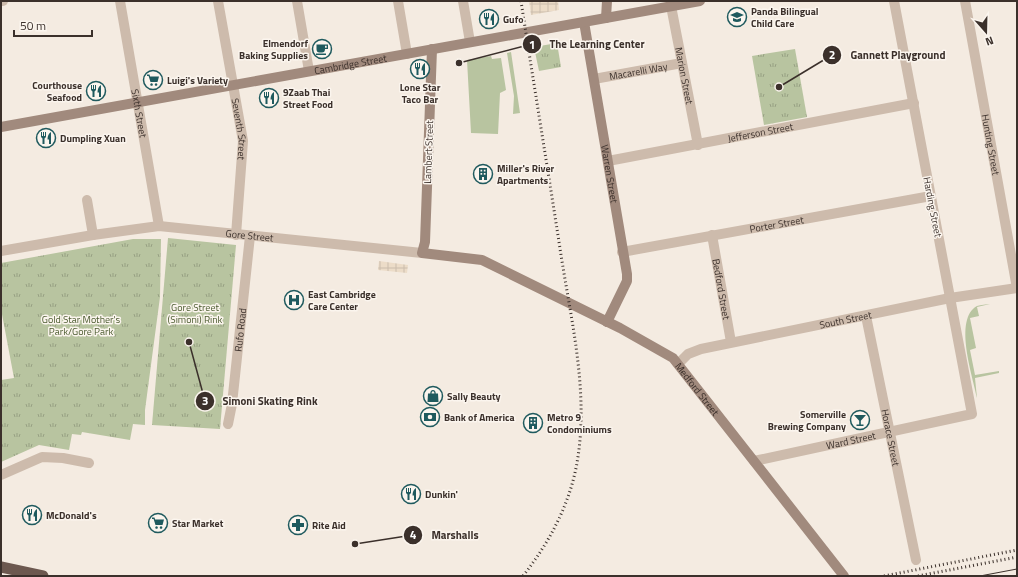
<svg xmlns="http://www.w3.org/2000/svg" width="1018" height="577" viewBox="0 0 1018 577" font-family="'Titillium Web',sans-serif">
<style>
.green{fill:#b8c4a0}
.park{fill:url(#park-tufts)}
.plaza{fill:url(#plaza-grid)}
.lines{fill:none;stroke-linecap:round;stroke-linejoin:round}
.minor{stroke:#cdbbac;stroke-width:10}
.tertiary{stroke:#cdbbac;stroke-width:10}
.secondary{stroke:#a18a7d;stroke-width:10}
.trunk{stroke:#6c584f;stroke-width:11}
.tram{stroke:#3b302b;stroke-width:1}
.rail{stroke:#3b302b;stroke-width:3;stroke-dasharray:1 3;stroke-linecap:butt}
.labels{text-anchor:middle;stroke-width:3;stroke-linejoin:round;paint-order:stroke}
.poi-label{font-size:10px;font-weight:bold;fill:#3b302b;stroke:#fbf5ee;text-anchor:start}
.street-label{font-size:10px;fill:#3b302b;stroke:#fbf5ee}
.park-label{font-size:10px;fill:#4a5a2e;stroke:#fbf5ee}
.leader{fill:none;stroke:#3b302b;stroke-width:1.5}
.callout-dot{fill:#3b302b;stroke:#fbf5ee;stroke-width:1.5}
.mark-label{font-size:12px;text-anchor:middle;font-weight:bold;fill:#fff}
.callout-label{font-size:11px;text-anchor:middle;font-weight:bold;fill:#3b302b;stroke:#fbf5ee;stroke-width:3;stroke-linejoin:round;paint-order:stroke}
</style>
<defs>
<pattern id="park-tufts" width="24" height="20" patternUnits="userSpaceOnUse"><rect width="24" height="20" fill="#b8c4a0"/><path d="M3 7l-1-3M5 7V3M7 7l1-3M15 17l-1-3M17 17v-4M19 17l1-3" fill="none" stroke="#97a083"/></pattern>
<pattern id="plaza-grid" width="8" height="8" patternUnits="userSpaceOnUse"><rect width="8" height="8" fill="#ecdcc8"/><path d="M0 4h8M4 0v8" fill="none" stroke="#cbbdac"/></pattern>
</defs>
<rect width="100%" height="100%" fill="#f4ebe1"/>
<g class="green">
<polygon points="511,52 520,113 513,114 514,96 507,53"/>
<polygon points="491,56 492,59 501,58 506,90 500,93 498,134 471,133 467,60"/>
<path d="M990 304 977 307 979 316 970 318 976 348 970 350 975 375 999 371V373L975 378 977 398C973 377 953 319 977 306 981 305 986 304 990 304Z"/>
</g>
<g class="park">
<polygon points="557,43 561,67 539,71 534,47"/>
<polygon points="795,49 807,117 764,125 752,56"/>
<polygon points="168,238 236,245 220,429 152,425"/>
<polygon points="133,239 161,239 160,297 145,410 145,425 133,424 130,440 82,432 81,435 72,434 69,450 39,445 1,462 1,380 14,378 1,309 1,263"/>
</g>
<g class="plaza">
<polygon points="529,1 558,1 559,10 531,15"/>
<polygon points="379,261 408,265 407,273 378,270"/>
</g>
<g class="lines">
<g class="minor">
<polyline points="1,1 3,1"/>
<path id="s1" d="M218 1 243 141 236 235"/>
<polyline points="297,1 309,71"/>
<polyline points="463,1 470,42"/>
<path id="s2" d="M965 1 1017 288"/>
<path id="s3" d="M671 6 698 145"/>
<path id="s4" d="M594 79 682 63"/>
<path id="s5" d="M608 161 914 103"/>
<polyline points="87,200 93,235"/>
<path id="s6" d="M712 235 731 342"/>
<path id="s7" d="M622 252 931 196"/>
<path id="s8" d="M866 316 916 560"/>
<path id="s9" d="M679 363 688 354 701 349 950 298 1017 288"/>
<path id="s10" d="M228 424 232 404 250 236"/>
<path id="s11" d="M754 461 972 414 894 1"/>
<polyline points="1,475 42,457 63,458 89,463"/>
</g>
<g class="tertiary">
<path id="s12" d="M120 1 159 226"/>
<polyline points="398,1 407,54"/>
<path id="s13" d="M1 251 93 235 159 226 422 253"/>
</g>
<g class="secondary">
<polyline points="606,18 607,1"/>
<path id="s14" d="M584 22 627 274V281L607 322"/>
<path id="s15" d="M432 49 425 242 422 253 482 260 620 328 673 358 844 576"/>
<path id="s16" d="M1 127 700 1"/>
</g>
<polyline class="trunk" points="1,567 43,576"/>
<polyline class="tram" points="980,576 1017,569"/>
<g class="rail">
<path d="M521 1C534 86 548 170 561 255 572 325 590 398 576 468 568 508 548 544 523 576"/>
<polyline points="884,576 1017,550"/>
<polyline points="918,576 1017,557"/>
</g>
</g>
<defs>
<g id="school-ring" transform="scale(1)"><circle r="9.5" fill="#fbf5ee" stroke="#1f5a5e" stroke-width="1.5"/><path d="M0-5L7-2L0 1L-7-2ZM-4 1L0 2.5L4 1V4Q0 6-4 4Z" fill="#1f5a5e"/></g>
<g id="restaurant-ring" transform="scale(1)"><circle r="9.5" fill="#fbf5ee" stroke="#1f5a5e" stroke-width="1.5"/><path d="M-5-6h1v4h1v-4h1v4h1v-4h1v5L-1.5 .5V6h-2V.5L-5-1ZM5-6V6H3V1.5H1.5Q1.5-4 5-6Z" fill="#1f5a5e"/></g>
<g id="cafe-ring" transform="scale(1)"><circle r="9.5" fill="#fbf5ee" stroke="#1f5a5e" stroke-width="1.5"/><path d="M-5.5-4.5H6V0H3Q3 3.5 0 3.5H-2.5Q-5.5 3.5-5.5 0ZM3-3.2v2h1.7v-2ZM-6 4.5H4V6H-6Z" fill="#1f5a5e"/></g>
<g id="supermarket-ring" transform="scale(1)"><circle r="9.5" fill="#fbf5ee" stroke="#1f5a5e" stroke-width="1.5"/><path d="M-6-5.5h2.5l.6 2H6L4.5 2H-2.5L-4.4-4H-6ZM-1.5 3.2a1.3 1.3 0 1 0 .1 0ZM3 3.2a1.3 1.3 0 1 0 .1 0Z" fill="#1f5a5e"/></g>
<g id="building-ring" transform="scale(1)"><circle r="9.5" fill="#fbf5ee" stroke="#1f5a5e" stroke-width="1.5"/><path d="M-4-6H4V6H1V3H-1V6H-4ZM-2.5-4.3h1.7v1.8h-1.7ZM.8-4.3h1.7v1.8H.8ZM-2.5-1h1.7V.8h-1.7ZM.8-1h1.7V.8H.8Z" fill="#1f5a5e"/></g>
<g id="hospital-ring" transform="scale(1)"><circle r="9.5" fill="#fbf5ee" stroke="#1f5a5e" stroke-width="1.5"/><path d="M-5-5h3v3.5h4V-5h3V5h-3V1.5h-4V5h-3Z" fill="#1f5a5e"/></g>
<g id="shop-ring" transform="scale(1)"><circle r="9.5" fill="#fbf5ee" stroke="#1f5a5e" stroke-width="1.5"/><path d="M-5-2.5h2.3a2.7 3.5 0 0 1 5.4 0H5L5.5 6h-11ZM-1.5-2.5h3a1.5 2.3 0 0 0-3 0Z" fill="#1f5a5e"/></g>
<g id="bank-ring" transform="scale(1)"><circle r="9.5" fill="#fbf5ee" stroke="#1f5a5e" stroke-width="1.5"/><path d="M-6-4H6V4H-6ZM0-2.3a2.3 2.3 0 1 0 0 4.6a2.3 2.3 0 1 0 0-4.6Z" fill="#1f5a5e"/></g>
<g id="bar-ring" transform="scale(1)"><circle r="9.5" fill="#fbf5ee" stroke="#1f5a5e" stroke-width="1.5"/><path d="M-6-5H6L.8 .8V4.5H3.5V6h-7V4.5H-.8V.8Z" fill="#1f5a5e"/></g>
<g id="pharmacy-ring" transform="scale(1)"><circle r="9.5" fill="#fbf5ee" stroke="#1f5a5e" stroke-width="1.5"/><path d="M-2-6h4v4h4v4h-4v4h-4v-4h-4v-4h4Z" fill="#1f5a5e"/></g>
</defs>
<g fill-rule="evenodd">
<use href="#school-ring" x="737" y="17"/>
<use href="#restaurant-ring" x="489" y="19"/>
<use href="#cafe-ring" x="322" y="49"/>
<use href="#restaurant-ring" x="420" y="69"/>
<use href="#supermarket-ring" x="153" y="80"/>
<use href="#restaurant-ring" x="96" y="91"/>
<use href="#restaurant-ring" x="269" y="98"/>
<use href="#restaurant-ring" x="46" y="138"/>
<use href="#building-ring" x="483" y="174"/>
<use href="#hospital-ring" x="294" y="300"/>
<use href="#shop-ring" x="433" y="396"/>
<use href="#bank-ring" x="430" y="417"/>
<use href="#bar-ring" x="860" y="420"/>
<use href="#building-ring" x="533" y="423"/>
<use href="#restaurant-ring" x="411" y="494"/>
<use href="#restaurant-ring" x="32" y="515"/>
<use href="#supermarket-ring" x="158" y="523"/>
<use href="#pharmacy-ring" x="298" y="525"/>
</g>
<g class="labels">
<g class="poi-label">
<text x="751" y="15">Panda Bilingual<tspan x="751" dy="12">Child Care</tspan></text>
<text x="503" y="23">Gufo</text>
<text x="308" y="47" text-anchor="end">Elmendorf<tspan x="308" dy="12">Baking Supplies</tspan></text>
<text x="167" y="84">Luigi's Variety</text>
<text x="82" y="89" text-anchor="end">Courthouse<tspan x="82" dy="12">Seafood</tspan></text>
<text x="420" y="91" text-anchor="middle">Lone Star<tspan x="420" dy="12">Taco Bar</tspan></text>
<text x="283" y="96">9Zaab Thai<tspan x="283" dy="12">Street Food</tspan></text>
<text x="60" y="142">Dumpling Xuan</text>
<text x="497" y="172">Miller's River<tspan x="497" dy="12">Apartments</tspan></text>
<text x="308" y="298">East Cambridge<tspan x="308" dy="12">Care Center</tspan></text>
<text x="447" y="400">Sally Beauty</text>
<text x="846" y="418" text-anchor="end">Somerville<tspan x="846" dy="12">Brewing Company</tspan></text>
<text x="444" y="421">Bank of America</text>
<text x="547" y="421">Metro 9<tspan x="547" dy="12">Condominiums</tspan></text>
<text x="425" y="498">Dunkin'</text>
<text x="46" y="519">McDonald's</text>
<text x="172" y="527">Star Market</text>
<text x="312" y="529">Rite Aid</text>
</g>
<g class="street-label">
<text dy="4" stroke="none"><textPath href="#s16" startOffset="355">Cambridge Street</textPath></text>
<text dy="4" stroke="none"><textPath href="#s4" startOffset="45">Macarelli Way</textPath></text>
<text dy="4" stroke="none"><textPath href="#s3" startOffset="71">Marion Street</textPath></text>
<text dy="4" stroke="none"><textPath href="#s12" startOffset="114">Sixth Street</textPath></text>
<text dy="4" stroke="none"><textPath href="#s1" startOffset="130">Seventh Street</textPath></text>
<text dy="4" stroke="none"><textPath href="#s5" startOffset="155">Jefferson Street</textPath></text>
<text dy="4" stroke="none"><textPath href="#s2" startOffset="146">Hunting Street</textPath></text>
<text transform="translate(428 152) rotate(-88)" y="4">Lambert Street</text>
<text dy="4" stroke="none"><textPath href="#s14" startOffset="154">Warren Street</textPath></text>
<text transform="translate(933 207) rotate(79)" y="4">Harding Street</text>
<text dy="4" stroke="none"><textPath href="#s7" startOffset="157">Porter Street</textPath></text>
<text dy="4" stroke="none"><textPath href="#s13" startOffset="251">Gore Street</textPath></text>
<text dy="4" stroke="none"><textPath href="#s6" startOffset="55">Bedford Street</textPath></text>
<text dy="4" stroke="none"><textPath href="#s9" startOffset="174">South Street</textPath></text>
<text dy="4" stroke="none"><textPath href="#s10" startOffset="95">Rufo Road</textPath></text>
<text dy="4" stroke="none"><textPath href="#s15" startOffset="519">Medford Street</textPath></text>
<text dy="4" stroke="none"><textPath href="#s8" startOffset="124">Horace Street</textPath></text>
<text dy="4" stroke="none"><textPath href="#s11" startOffset="99">Ward Street</textPath></text>
</g>
<g class="park-label">
<text x="195" y="311">Gore Street<tspan x="195" dy="12">(Simoni) Rink</tspan></text>
<text x="81" y="323">Gold Star Mother's<tspan x="81" dy="12">Park/Gore Park</tspan></text>
</g>
</g>
<path class="leader" d="M459 63L532 44M779 87L832 55M189 342L205 401M355 544L413 535"/>
<g class="callout-dot">
<circle cx="459" cy="63" r="4"/>
<circle cx="779" cy="87" r="4"/>
<circle cx="189" cy="342" r="4"/>
<circle cx="355" cy="544" r="4"/>
<circle cx="532" cy="44" r="10"/>
<circle cx="832" cy="55" r="10"/>
<circle cx="205" cy="401" r="10"/>
<circle cx="413" cy="535" r="10"/>
</g>
<g class="mark-label">
<text x="532" y="49">1</text>
<text x="832" y="59">2</text>
<text x="205" y="405">3</text>
<text x="413" y="539">4</text>
</g>
<g class="callout-label">
<text x="597" y="48">The Learning Center</text>
<text x="898" y="59">Gannett Playground</text>
<text x="270" y="405">Simoni Skating Rink</text>
<text x="455" y="539">Marshalls</text>
</g>
<rect width="1018" height="577" fill="none" stroke="#3b302b" stroke-width="4"/>
<g transform="translate(986 32) rotate(160)" stroke="#fbf5ee" stroke-width="3" paint-order="stroke">
<path d="M0-3L7 15L0 10L-7 15Z" fill="#3b302b"/>
<text y="-6" font-size="11" font-weight="bold" text-anchor="middle" fill="#3b302b">N</text>
</g>
<path d="M14 30v6h78v-6" fill="none" stroke="#3b302b" stroke-width="2"/>
<text x="20" y="30" font-size="12" fill="#3b302b" stroke="#fbf5ee" stroke-width="3" paint-order="stroke">50 m</text>
</svg>
